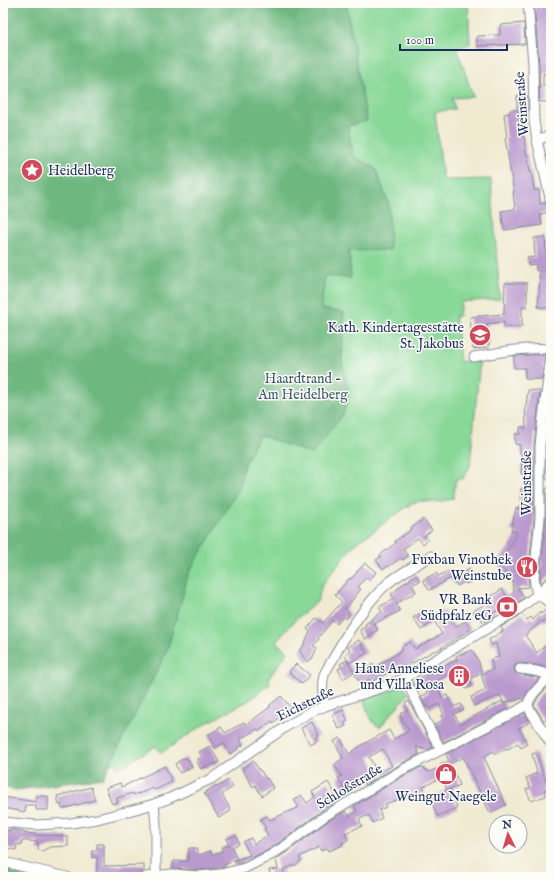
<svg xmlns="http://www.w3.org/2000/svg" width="554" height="880" viewBox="0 0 554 880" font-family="'IM FELL English',serif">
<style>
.green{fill:#88d897;stroke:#52847a}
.forest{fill:#6eb880;stroke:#44746f}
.building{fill:#b999ce;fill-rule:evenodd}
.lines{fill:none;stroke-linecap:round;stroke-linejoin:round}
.minor-casing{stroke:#868c98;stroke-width:11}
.minor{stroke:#fff;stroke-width:9}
.labels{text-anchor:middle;stroke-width:3;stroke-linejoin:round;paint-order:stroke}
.street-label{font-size:14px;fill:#1b2f5e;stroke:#fdfcf7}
.poi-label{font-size:14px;fill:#1b2f5e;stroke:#fdfcf7;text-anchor:end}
.park-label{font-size:14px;fill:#36596c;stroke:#fdfcf7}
</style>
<rect width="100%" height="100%" fill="#fdfcf7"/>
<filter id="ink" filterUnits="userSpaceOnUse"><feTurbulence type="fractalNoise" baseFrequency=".025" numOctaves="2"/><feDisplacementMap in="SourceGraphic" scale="8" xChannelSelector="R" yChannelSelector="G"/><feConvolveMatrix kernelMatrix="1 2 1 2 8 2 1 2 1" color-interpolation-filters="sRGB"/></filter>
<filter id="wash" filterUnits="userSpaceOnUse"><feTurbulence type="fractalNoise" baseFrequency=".012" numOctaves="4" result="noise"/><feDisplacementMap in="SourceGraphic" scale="16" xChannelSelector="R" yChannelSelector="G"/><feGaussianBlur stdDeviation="0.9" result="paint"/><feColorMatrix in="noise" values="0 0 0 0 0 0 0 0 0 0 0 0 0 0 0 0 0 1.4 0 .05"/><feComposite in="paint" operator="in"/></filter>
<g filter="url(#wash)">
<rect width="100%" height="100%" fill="#f0ead1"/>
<g class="green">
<polygon points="224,3 468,3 470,44 457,48 473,97 452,98 455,109 435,112 443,180 491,179 500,299 461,302 459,316 455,316 460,362 480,359 470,466 463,479 456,479 453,499 436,502 420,501 412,503 353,546 322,585 317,602 296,619 276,642 288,652 269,678 270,684 248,701 205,724 161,753 156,746 119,768 114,763 92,769 3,655"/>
<path d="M403 685 408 694 380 727C371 725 367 708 363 699L382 694Z"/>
</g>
<g class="forest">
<polygon points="3,3 346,3 367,121 348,126 353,156 375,168 389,204 390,250 349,251 351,278 325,276 321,309 344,312 342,363 349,393 343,415 312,454 260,435 243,467 240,487 189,572 167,651 103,778 16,790 3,787"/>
<polygon points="3,865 61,877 3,877"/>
</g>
<g id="blocks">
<g class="building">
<polygon points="534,3 540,3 540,8 542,7 542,9 549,9 550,16 551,16 550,52 548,52 549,67 551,67 551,73 543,74 543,86 548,86 548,102 540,102 539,64"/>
<polygon points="524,23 525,44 477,46 477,36 500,35 500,25"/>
<polygon points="517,96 528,96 528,111 519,111 522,136 524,136 526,154 527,154 530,172 531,171 534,190 539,190 540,204 545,203 548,207 549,212 540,214 542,225 504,230 501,211 515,209 513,192 514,192 505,138 507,138 504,114 510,113 510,110 517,110"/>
<polygon points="545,237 546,254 551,254 551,262 549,262 549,273 551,273 551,308 538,307 540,278 539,278 539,270 536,271 536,264 528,265 527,258 535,257 534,238"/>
<polygon points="505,283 527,283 527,307 522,307 522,327 504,327 504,322 487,324 489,347 473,349 470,317 504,314"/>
<polygon points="532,355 545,355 542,379 525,379 525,368 514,368 514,356"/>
<polygon points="528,390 540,391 534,445 534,518 528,576 529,587 518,588 524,598 505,611 503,607 493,613 494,616 483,622 479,615 476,617 473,611 492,600 490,597 502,589 507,597 514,592 512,578 502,581 499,575 506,572 496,564 511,545 517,532 511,531 516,508 519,509 521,488 526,488 527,475 521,474 522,453 520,453 520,445 515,444 515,434 520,434 520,427 526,428 525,406 526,406"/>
<polygon points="551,403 551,479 546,479 546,446"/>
<polygon points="551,485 551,574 541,583 540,577 546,518 546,489"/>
<polygon points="423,519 432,530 424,536 428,540 423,544 418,538 403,549 408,556 403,560 401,558 388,567 387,566 383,569 376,560 381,557 380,555 396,543 395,541 411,530 410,529"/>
<polygon points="365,563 376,572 370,580 366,577 358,587 361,589 345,609 350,614 346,619 343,617 337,624 333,620 318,638 319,639 313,646 317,648 313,658 307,662 299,650 303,647 310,631 307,629 316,618 323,623 342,602 335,595 350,578 351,579"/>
<polygon points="470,569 474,579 466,584 465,582 457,586 456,583 454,584 451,578 429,590 423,580 436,573 438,576 449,571 451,575 459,571 461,574"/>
<polygon points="416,575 420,581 412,585 416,592 396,604 400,611 374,624 373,622 378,630 371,634 372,635 365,639 360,630 366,626 365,624 372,620 371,619 382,612 379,607 394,599 391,594 397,590 397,589 400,587 400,586 411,579 410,578"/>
<polygon points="547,608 551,610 551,615 544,622 542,621 525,635 537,653 551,640 551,669 541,666 529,664 520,663 515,665 514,668 514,671 517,674 540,678 530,689 524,698 504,703 500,695 474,706 471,697 486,690 481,674 469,679 472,686 466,689 461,678 453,682 449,675 435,682 442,697 447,695 453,707 461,704 464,710 454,714 460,724 502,701 507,709 444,742 434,725 443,720 441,716 444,715 439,704 429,709 428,706 426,707 421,697 428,693 420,678 457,660 456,656 472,650 479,662 482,674 493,669 491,659 499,657 496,643 492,645 489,640 503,631 501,627 522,614 527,620 531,617 533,620 540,612 541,614"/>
<polygon points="425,610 432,623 421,630 413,618"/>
<polygon points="444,610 455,627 465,621 471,629 436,651 435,650 406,667 406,666 400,669 399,667 371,682 369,679 361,684 355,675 373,664 375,667 398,653 398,652 403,649 401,647 410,642 415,649 442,634 432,617"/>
<polygon points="359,640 367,653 349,663 345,656 347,655 346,653 350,651 348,647"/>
<polygon points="347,660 354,672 343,679 338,669 342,667 340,664"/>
<polygon points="296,664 310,675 302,684 289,672"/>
<polygon points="551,684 551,702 546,706 551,713 551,715 544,721 534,705 539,696"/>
<polygon points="281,696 291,708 273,723 272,721 259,731 257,729 240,739 240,740 243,745 237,748 238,749 230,754 224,743 215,748 208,735 221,727 225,733 244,722 246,725 270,707 269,706"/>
<path d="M409 701 433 747 427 750 416 747 419 754 399 765 365 785 363 781 346 792 338 778 342 776 334 765 343 758 334 741 340 738 349 754 362 745 389 730 394 739 409 731 404 722 403 723 400 714 408 710 405 703ZM383 749 392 766 378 774 369 757Z"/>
<polygon points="343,710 348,721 344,723 346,726 339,729 332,715"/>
<polygon points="525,713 530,722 519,728 527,744 521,748 518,743 508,749 507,748 495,754 493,751 484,757 506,805 490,813 470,771 463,757 450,764 460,785 447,790 451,789 457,808 437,816 430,797 447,790 443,780 439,781 438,779 423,787 425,792 418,796 417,794 410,798 409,796 385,804 386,807 379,810 382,818 373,823 369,815 359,819 362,826 345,833 348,840 342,843 343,845 329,851 328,848 321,851 319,847 299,857 301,861 295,866 294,865 283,870 285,877 271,877 269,870 278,869 276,859 289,851 328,821 346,811 349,816 357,811 354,806 405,775 422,767 429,772 441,767 440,765 449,761 446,754"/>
<polygon points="312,722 319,736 315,738 317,741 311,745 308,739 307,739 301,728"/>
<polygon points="210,746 219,762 213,765 213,764 206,768 206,766 201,769 196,760 202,757 199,752"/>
<polygon points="536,753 546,782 551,780 551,787 544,790 546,796 531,801 526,789 530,788 526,778 537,773 532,754"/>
<polygon points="184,758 184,759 187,758 192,767 180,773 175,764"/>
<polygon points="253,761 260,771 261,771 266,779 267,778 273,788 262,796 255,785 253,787 242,769"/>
<polygon points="165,766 172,782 155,790 153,788 138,794 138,793 134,795 133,793 117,798 118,802 112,804 106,788 120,783 122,787"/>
<polygon points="229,780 233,787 222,794 231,811 219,818 204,793 216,785 217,787"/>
<polygon points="328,782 339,800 321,811 282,841 268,850 243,862 236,864 234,861 250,855 243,842 251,838 254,844 268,835 264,829 266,828 260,820 267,816 270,820 299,807 294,800 301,795 307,803 315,797 312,792"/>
<polygon points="91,787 95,800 62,809 61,804 59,805 57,796"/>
<polygon points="36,796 48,796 48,810 36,810 36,805 26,805 25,812 3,808 3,797 36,802"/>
<polygon points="10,829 24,832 24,833 35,834 35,835 68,836 68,846 50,847 42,851 38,850 38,842 22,840 21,845 17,844 16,850 3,848 3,842 5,830 10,831"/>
<polygon points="236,835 239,844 232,847 237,859 224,865 225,867 199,870 172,868 174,861 188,861 189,848 196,848 199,855 211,851 212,855 223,851 221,848 229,845 226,839"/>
<polygon points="97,844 104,844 104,866 144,865 144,871 142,872 140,875 128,876 128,874 119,875 119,874 97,874 97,857 92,858 92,851 97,851"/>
</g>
</g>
</g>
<g filter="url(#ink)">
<use href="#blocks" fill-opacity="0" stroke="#868c98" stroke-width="1"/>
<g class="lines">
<g class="minor-casing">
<g id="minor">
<polyline points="528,3 533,64 534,121 537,140 551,202"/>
<polyline points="537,140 551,135"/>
<polyline points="551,355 542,426 540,446 540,518 534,577 536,590 538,594 551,604"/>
<path d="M474 357C500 352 525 347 551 349"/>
<path d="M520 669C532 670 540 671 551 676"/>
<polyline points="405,678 425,720 441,750"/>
<polyline points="528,704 528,707 551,744"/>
<path d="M325 706C323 696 321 686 324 675 326 670 330 664 333 659 345 635 367 602 387 584 400 573 416 565 431 556"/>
<polyline points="154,804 156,824 156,875"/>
<polyline points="3,822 35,825 71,823 97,819 125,812 154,804 170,798 211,779 287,726 311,712 325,706 378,689 405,678 519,609 538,594 551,581"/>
<polyline points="3,862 67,877"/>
<path d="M146 877 172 874 199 876 221 874 245 868 271 855 285 846 325 816 402 770 515 712 528 704C530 695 544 682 551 676"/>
</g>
</g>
<use href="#minor" class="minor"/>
</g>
</g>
<defs>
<g id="sight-disc" transform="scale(1.15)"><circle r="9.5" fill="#d1495b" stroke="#fdfcf7"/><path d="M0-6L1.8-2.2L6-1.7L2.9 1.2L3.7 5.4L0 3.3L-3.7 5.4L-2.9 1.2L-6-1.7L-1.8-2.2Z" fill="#fff"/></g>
<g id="school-disc" transform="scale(1.15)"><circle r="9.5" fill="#d1495b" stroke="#fdfcf7"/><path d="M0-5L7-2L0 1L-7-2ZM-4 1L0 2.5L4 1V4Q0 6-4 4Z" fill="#fff"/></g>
<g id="restaurant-disc" transform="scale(1.15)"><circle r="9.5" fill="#d1495b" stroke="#fdfcf7"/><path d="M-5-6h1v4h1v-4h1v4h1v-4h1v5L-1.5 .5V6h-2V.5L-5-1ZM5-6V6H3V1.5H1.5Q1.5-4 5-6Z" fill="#fff"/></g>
<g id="bank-disc" transform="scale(1.15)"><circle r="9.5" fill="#d1495b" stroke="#fdfcf7"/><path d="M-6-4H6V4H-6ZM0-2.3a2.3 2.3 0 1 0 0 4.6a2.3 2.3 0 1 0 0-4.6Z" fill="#fff"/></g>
<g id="building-disc" transform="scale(1.15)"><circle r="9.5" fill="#d1495b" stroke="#fdfcf7"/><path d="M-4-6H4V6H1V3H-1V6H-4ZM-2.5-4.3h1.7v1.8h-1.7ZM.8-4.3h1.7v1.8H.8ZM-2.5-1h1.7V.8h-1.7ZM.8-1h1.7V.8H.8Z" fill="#fff"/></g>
<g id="shop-disc" transform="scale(1.15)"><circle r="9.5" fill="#d1495b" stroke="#fdfcf7"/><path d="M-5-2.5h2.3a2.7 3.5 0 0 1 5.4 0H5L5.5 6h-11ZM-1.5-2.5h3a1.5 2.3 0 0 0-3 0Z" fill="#fff"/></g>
</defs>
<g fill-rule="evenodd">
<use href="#sight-disc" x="32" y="170"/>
<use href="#school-disc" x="480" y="335"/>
<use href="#restaurant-disc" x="527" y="567"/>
<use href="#bank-disc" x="507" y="607"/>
<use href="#building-disc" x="459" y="676"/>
<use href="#shop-disc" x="446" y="774"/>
</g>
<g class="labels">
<g class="street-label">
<text transform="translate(521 104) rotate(-94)" y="5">Weinstraße</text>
<text transform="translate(526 483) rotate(-90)" y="5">Weinstraße</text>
<text transform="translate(305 703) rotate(-26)" y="5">Eichstraße</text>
<text transform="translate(349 786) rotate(-31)" y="5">Schloßstraße</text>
</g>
<g class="poi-label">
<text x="48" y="175" text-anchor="start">Heidelberg</text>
<text x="464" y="332">Kath. Kindertagesstätte<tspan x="464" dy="16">St. Jakobus</tspan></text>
<text x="512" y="564">Fuxbau Vinothek<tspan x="512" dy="16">Weinstube</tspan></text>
<text x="492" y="604">VR Bank<tspan x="492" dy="16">Südpfalz eG</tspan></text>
<text x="444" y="673">Haus Anneliese<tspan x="444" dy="16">und Villa Rosa</tspan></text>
<text x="446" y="801" text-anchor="middle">Weingut Naegele</text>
</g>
<g class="park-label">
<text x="303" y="383">Haardtrand -<tspan x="303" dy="16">Am Heidelberg</tspan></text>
</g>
</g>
<rect width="554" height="880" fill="none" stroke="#fdfcf7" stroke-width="16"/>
<g transform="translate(508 834) rotate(355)"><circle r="19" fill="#fdfcf7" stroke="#a3aaba"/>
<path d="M0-3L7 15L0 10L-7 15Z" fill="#d1495b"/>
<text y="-6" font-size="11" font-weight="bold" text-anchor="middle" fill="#1b2f5e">N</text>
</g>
<path d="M400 44v6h107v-6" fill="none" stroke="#1b2f5e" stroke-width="2"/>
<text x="406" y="44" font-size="12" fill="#1b2f5e" stroke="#fdfcf7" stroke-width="3" paint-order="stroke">100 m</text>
</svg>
